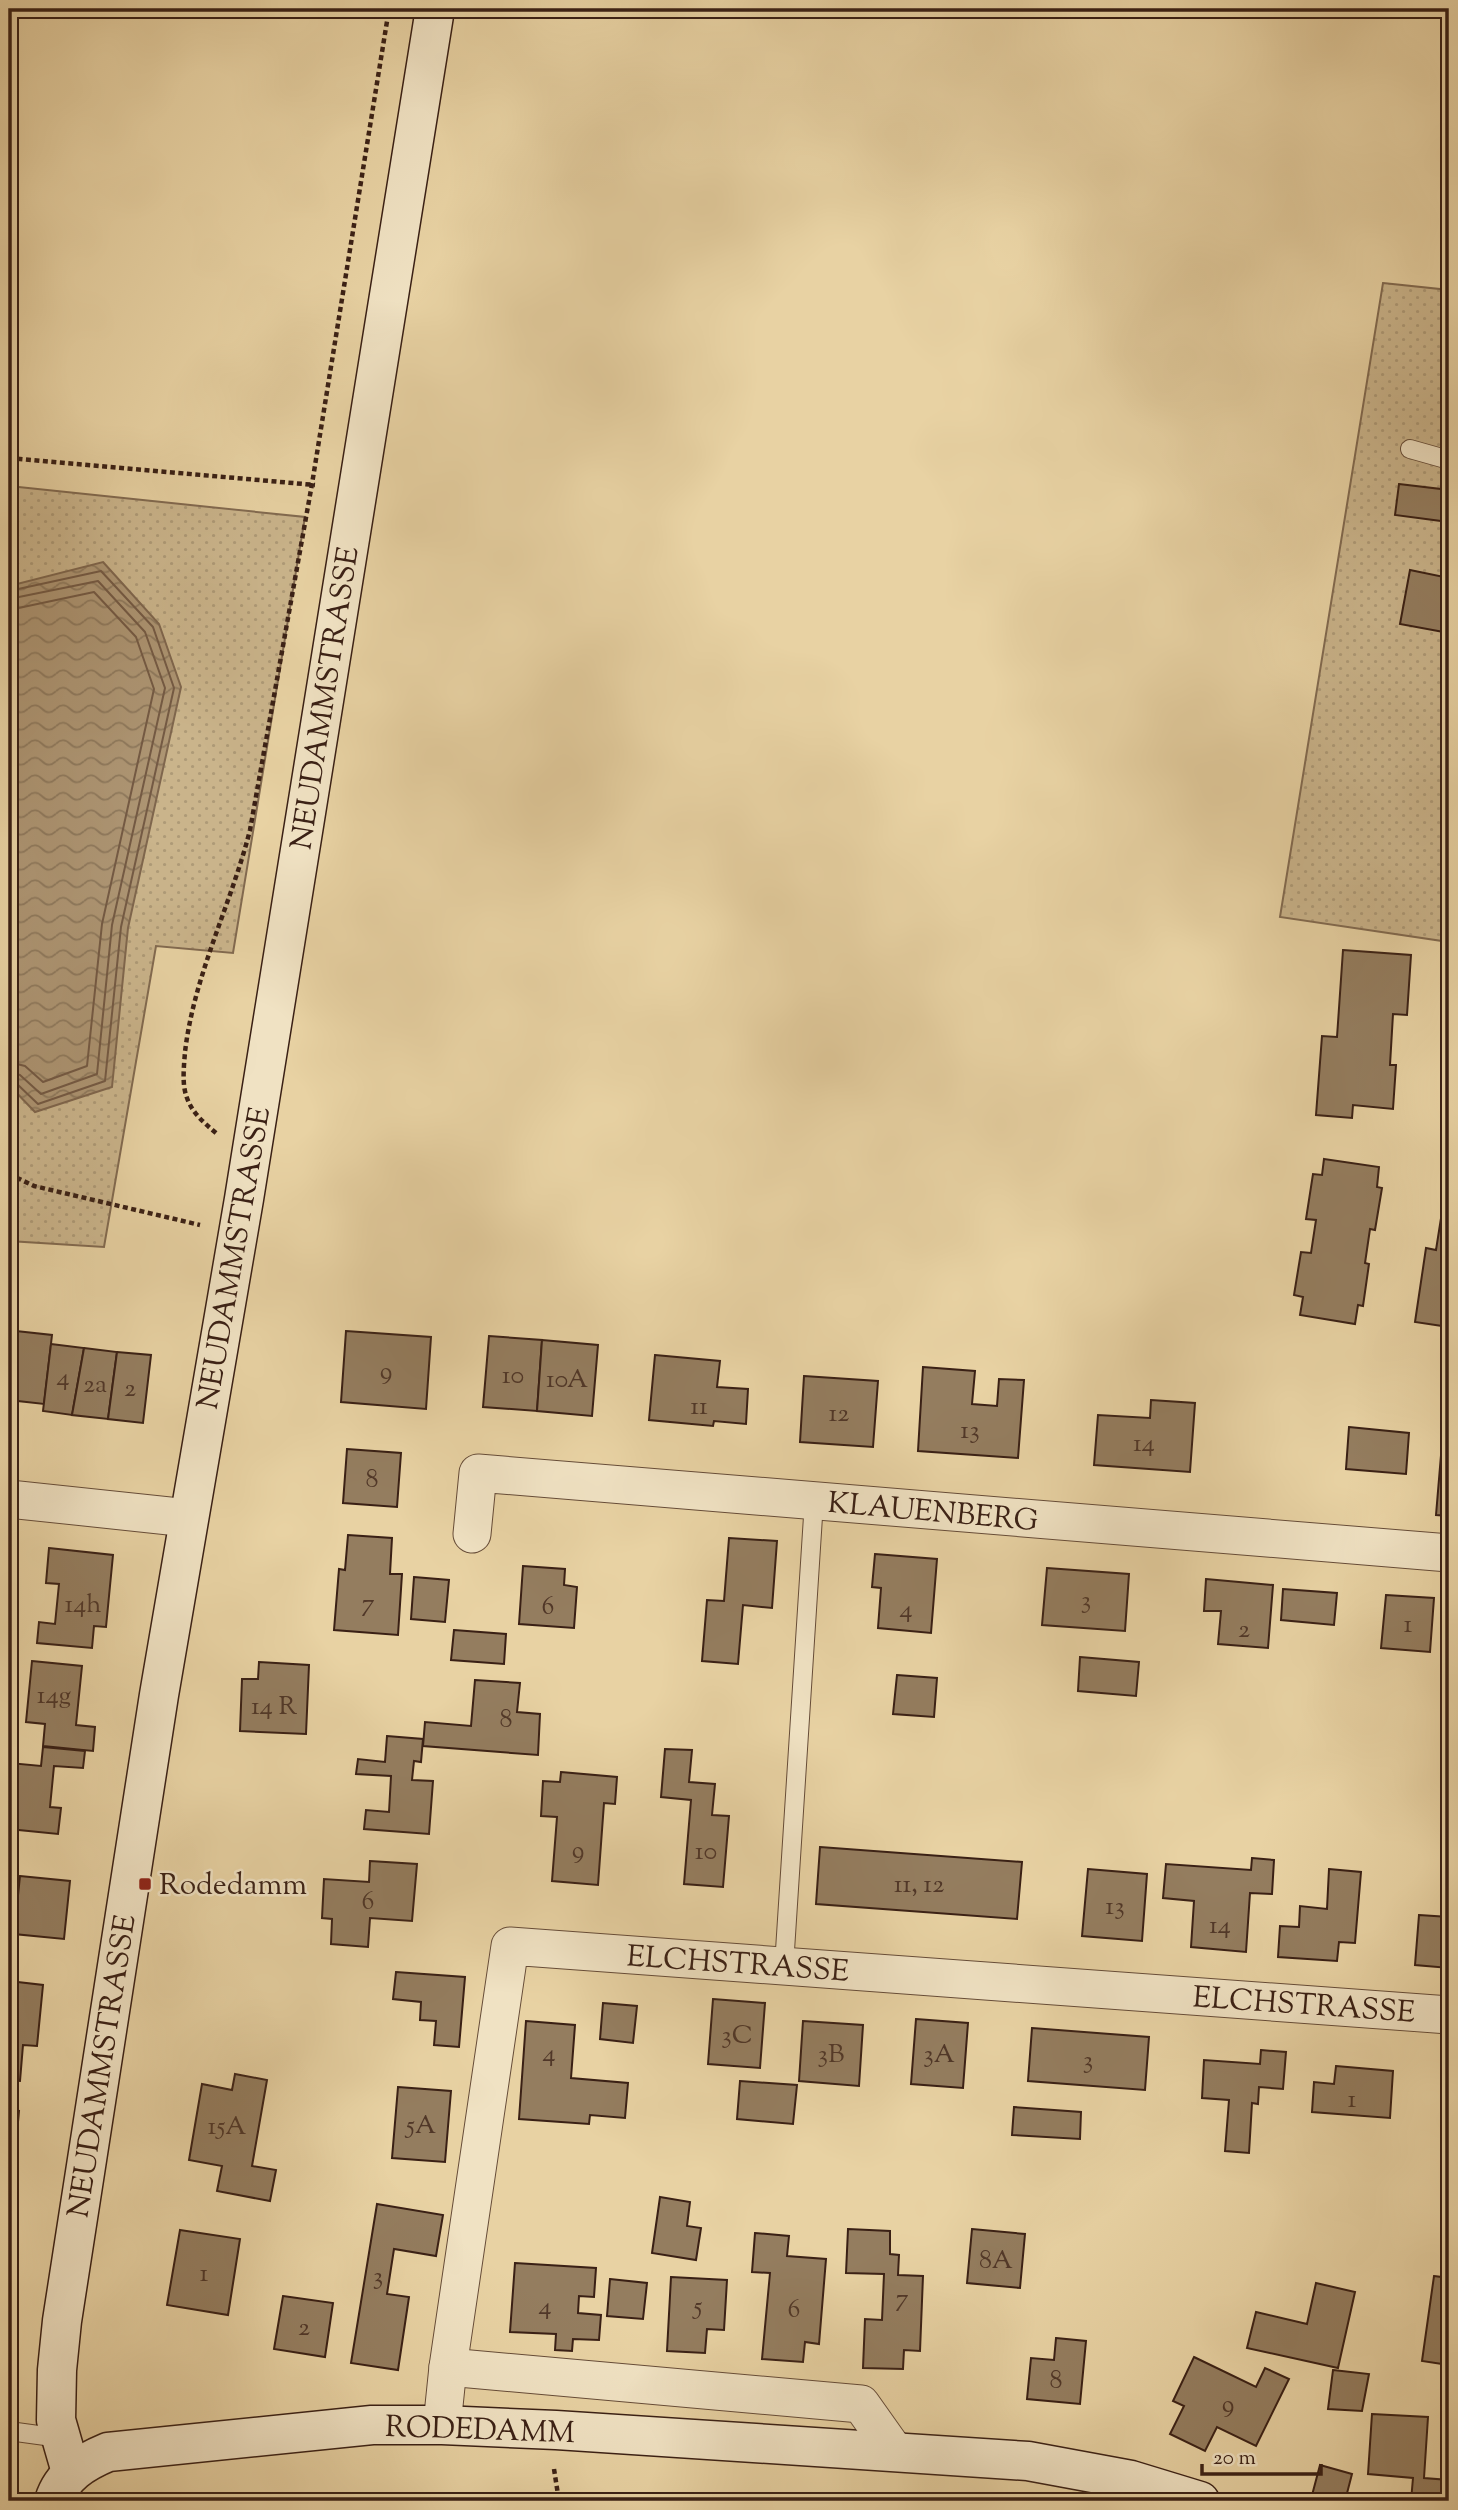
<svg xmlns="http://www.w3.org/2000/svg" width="1458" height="2510" viewBox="0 0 1458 2510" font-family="'Sorts Mill Goudy',serif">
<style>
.grass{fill:url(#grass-dots);stroke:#826a50;stroke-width:2}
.water{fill:url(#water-waves);stroke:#7f664d;stroke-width:2}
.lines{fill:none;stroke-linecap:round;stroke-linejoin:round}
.shore{stroke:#745a44;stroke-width:2}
.building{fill:#947d5f;stroke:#3a2015;stroke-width:2}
.lane-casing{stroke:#664c38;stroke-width:20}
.street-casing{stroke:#664c38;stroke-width:39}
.secondary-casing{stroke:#3a2015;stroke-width:41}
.path{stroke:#3a2015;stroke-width:4.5;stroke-dasharray:5 3.5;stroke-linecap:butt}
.lane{stroke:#f0e2c3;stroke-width:18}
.street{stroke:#f0e2c3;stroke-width:37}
.secondary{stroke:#f0e2c3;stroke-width:38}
.poi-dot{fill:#8f2418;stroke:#f0e2c3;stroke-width:2.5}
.labels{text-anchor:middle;stroke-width:5;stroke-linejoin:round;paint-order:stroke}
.number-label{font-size:26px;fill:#503728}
.street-label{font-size:30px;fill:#3a2015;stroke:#f0e2c3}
.poi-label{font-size:30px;fill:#3a2015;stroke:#f0e2c3;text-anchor:start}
</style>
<defs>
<pattern id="grass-dots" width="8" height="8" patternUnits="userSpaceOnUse" patternTransform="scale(1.75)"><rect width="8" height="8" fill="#cab48b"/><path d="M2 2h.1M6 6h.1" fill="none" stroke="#ae9a77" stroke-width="1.8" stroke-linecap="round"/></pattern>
<pattern id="water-waves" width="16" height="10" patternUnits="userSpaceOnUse" patternTransform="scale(1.75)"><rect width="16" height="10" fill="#ad9573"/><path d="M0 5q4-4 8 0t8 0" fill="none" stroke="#8e795d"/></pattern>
</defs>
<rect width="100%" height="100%" fill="#e8d2a3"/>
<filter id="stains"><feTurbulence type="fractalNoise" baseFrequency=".00286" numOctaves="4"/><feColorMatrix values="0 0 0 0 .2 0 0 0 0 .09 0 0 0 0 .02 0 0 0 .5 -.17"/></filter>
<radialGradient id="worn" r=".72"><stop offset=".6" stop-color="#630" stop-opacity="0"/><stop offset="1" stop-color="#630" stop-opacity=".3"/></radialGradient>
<g class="grass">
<polygon points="1383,283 1449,290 1449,942 1280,917"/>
<polygon points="9,486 305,517 233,953 156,946 104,1247 9,1241"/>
</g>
<polygon class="water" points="103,562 159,624 181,687 128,928 112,1087 35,1112 9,1085 9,586"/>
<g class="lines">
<g class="shore">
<polyline points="9,591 101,571 153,627 174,688 121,927 105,1081 38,1104 16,1083 9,1081"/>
<polyline points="9,599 98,581 145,632 165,688 112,925 97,1074 41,1094 20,1075 9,1072"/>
<polyline points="9,610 94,592 136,637 154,689 102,924 87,1066 43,1082 25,1066 9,1062"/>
</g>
</g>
<g class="building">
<polygon points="1399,484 1449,490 1449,522 1395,515"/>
<polygon points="1410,570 1449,578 1449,633 1400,624"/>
<polygon points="1343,950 1411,955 1407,1015 1393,1014 1390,1065 1396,1065 1393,1109 1353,1105 1352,1118 1316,1115 1322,1036 1337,1037"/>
<polygon points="1449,1076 1449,1130 1443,1130"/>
<polygon points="1324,1159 1379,1167 1377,1187 1382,1188 1375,1230 1370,1229 1365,1263 1369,1264 1363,1306 1358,1305 1355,1324 1300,1315 1303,1297 1294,1295 1301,1252 1311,1253 1316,1220 1306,1219 1313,1174 1322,1175"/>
<polygon points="1447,1180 1449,1180 1449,1327 1415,1322 1426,1248 1436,1250"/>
<polygon points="9,1330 16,1331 9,1393"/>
<polygon points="16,1331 52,1335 44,1404 9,1400"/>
<polygon points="346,1331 431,1337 426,1409 341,1402"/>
<polygon points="489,1336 542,1340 537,1411 483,1407"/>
<polygon points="542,1340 598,1345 592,1416 537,1411"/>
<polygon points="51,1344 84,1348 72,1415 43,1411"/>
<polygon points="84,1348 117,1352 108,1419 72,1415"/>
<polygon points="117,1352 151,1355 143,1423 108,1419"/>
<polygon points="655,1355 720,1361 717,1387 748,1389 746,1424 714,1421 713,1426 649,1420"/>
<polygon points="923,1367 975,1371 972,1404 997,1406 999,1379 1024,1380 1018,1458 918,1451"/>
<polygon points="804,1376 878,1381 873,1447 800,1442"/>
<polygon points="1151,1400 1195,1403 1190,1472 1094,1465 1098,1415 1150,1418"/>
<polygon points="1349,1427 1409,1433 1406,1474 1346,1469"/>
<polygon points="347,1449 401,1453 397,1507 343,1503"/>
<polygon points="1441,1455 1449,1456 1449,1516 1436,1515"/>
<polygon points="348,1535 392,1538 390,1574 402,1574 398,1635 334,1630 339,1569 345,1570"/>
<polygon points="729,1538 777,1541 772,1608 743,1605 738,1664 702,1661 707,1600 724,1601"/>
<polygon points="49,1548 113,1555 106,1627 94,1626 92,1648 37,1643 39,1622 55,1624 59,1584 46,1583"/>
<polygon points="875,1554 937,1559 931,1633 878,1628 881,1588 872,1587"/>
<polygon points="523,1566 565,1569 564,1585 577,1587 574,1628 519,1624"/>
<polygon points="1047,1568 1129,1574 1125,1631 1042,1625"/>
<polygon points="414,1577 449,1580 445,1622 411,1619"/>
<polygon points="1206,1579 1273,1585 1268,1648 1218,1644 1221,1611 1204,1611"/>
<polygon points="1283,1589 1337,1593 1334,1625 1281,1620"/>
<polygon points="1386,1595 1434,1598 1430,1652 1381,1648"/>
<polygon points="454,1630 506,1634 504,1664 451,1660"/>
<polygon points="1080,1657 1139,1662 1136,1696 1078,1691"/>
<polygon points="32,1661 82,1666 76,1725 95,1727 93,1751 43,1746 45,1724 26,1722"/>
<polygon points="259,1662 309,1665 306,1734 240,1731 242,1679 258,1679"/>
<polygon points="897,1675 937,1678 934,1717 893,1714"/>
<polygon points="475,1680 520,1683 517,1712 540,1714 538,1755 423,1746 425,1722 471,1726"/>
<polygon points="387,1736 423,1739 421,1762 414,1761 412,1780 433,1781 429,1834 364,1829 366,1810 389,1812 391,1776 356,1774 358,1759 385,1762"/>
<polygon points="43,1747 85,1751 83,1768 54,1766 50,1807 61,1808 58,1834 9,1829 10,1763 41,1766"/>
<polygon points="665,1749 692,1750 689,1782 715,1784 712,1815 729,1816 723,1887 684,1884 691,1800 661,1797"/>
<polygon points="561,1772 617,1777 615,1804 604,1803 598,1885 552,1881 557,1817 541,1816 543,1781 560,1782"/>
<polygon points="820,1847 1022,1862 1017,1919 816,1904"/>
<polygon points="1252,1858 1274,1860 1272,1894 1250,1893 1246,1952 1191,1947 1194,1901 1163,1898 1166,1864 1251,1870"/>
<polygon points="370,1861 417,1864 412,1921 370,1918 368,1947 331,1944 332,1919 322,1918 324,1879 369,1882"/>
<polygon points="1088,1869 1147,1874 1142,1941 1082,1936"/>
<polygon points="1329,1869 1361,1872 1355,1943 1339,1942 1337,1961 1278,1957 1280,1926 1299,1927 1300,1906 1327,1909"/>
<polygon points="20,1876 70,1881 64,1939 14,1934"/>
<polygon points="1419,1915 1449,1917 1449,1968 1415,1965"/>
<polygon points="396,1972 465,1977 459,2047 434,2045 436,2021 420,2020 421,2002 393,1999"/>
<polygon points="9,1981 43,1985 37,2046 23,2045 20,2081 9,2080"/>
<polygon points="713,1999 765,2003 760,2068 708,2064"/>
<polygon points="603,2003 637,2006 633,2043 600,2039"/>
<polygon points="916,2019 968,2023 963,2088 911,2084"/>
<polygon points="526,2021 575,2025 571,2078 628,2083 625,2118 590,2115 589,2124 519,2119"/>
<polygon points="803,2021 863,2025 859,2086 799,2081"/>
<polygon points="1032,2028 1149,2037 1145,2090 1028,2081"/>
<polygon points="1261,2050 1286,2052 1283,2089 1259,2087 1258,2104 1252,2103 1249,2153 1225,2151 1229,2100 1202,2098 1204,2060 1260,2064"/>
<polygon points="1336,2066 1393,2071 1390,2118 1312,2112 1314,2082 1334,2084"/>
<polygon points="235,2074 267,2080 252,2166 276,2170 270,2201 217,2191 222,2166 189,2160 202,2084 232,2090"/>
<polygon points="740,2081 797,2085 793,2124 737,2119"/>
<polygon points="398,2087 451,2091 445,2162 392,2158"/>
<polygon points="1014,2107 1081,2112 1080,2139 1012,2135"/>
<polygon points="9,2110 19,2111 15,2155 9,2155"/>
<polygon points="9,2155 15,2155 11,2200 9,2199"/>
<polygon points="660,2197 690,2202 687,2226 701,2228 696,2260 652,2253"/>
<polygon points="377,2204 443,2215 436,2256 394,2249 387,2294 409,2297 398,2370 351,2363"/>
<polygon points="848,2229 890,2231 890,2254 899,2255 898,2275 923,2276 920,2351 904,2350 903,2369 863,2368 865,2319 882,2320 884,2274 846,2273"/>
<polygon points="972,2229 1025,2234 1020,2288 967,2283"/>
<polygon points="180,2230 240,2239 228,2315 167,2305"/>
<polygon points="755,2233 789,2236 787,2256 826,2259 819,2344 805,2342 803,2362 762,2359 770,2273 752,2272"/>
<polygon points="515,2263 596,2268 594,2297 579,2296 578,2313 601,2315 599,2340 573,2339 572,2351 555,2350 556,2334 510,2332"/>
<polygon points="1434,2276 1449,2278 1449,2365 1422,2361"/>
<polygon points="671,2277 727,2280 724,2330 707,2329 705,2353 667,2351"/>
<polygon points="610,2279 647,2283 643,2319 607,2316"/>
<polygon points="1316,2283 1355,2292 1338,2368 1247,2348 1256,2312 1307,2324"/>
<polygon points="283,2296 333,2303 325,2357 274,2349"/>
<polygon points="1056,2338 1086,2341 1080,2404 1027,2399 1031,2358 1054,2360"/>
<polygon points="1194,2357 1256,2387 1265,2368 1289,2379 1256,2446 1217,2427 1205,2451 1170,2434 1184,2406 1173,2401"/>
<polygon points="1333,2370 1369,2374 1362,2411 1328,2409"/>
<polygon points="1372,2414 1428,2417 1424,2478 1449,2480 1449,2501 1411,2501 1413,2478 1368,2474"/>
<polygon points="1320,2465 1352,2474 1345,2501 1311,2499"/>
<polygon points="228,2494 230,2501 189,2501"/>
</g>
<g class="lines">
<g class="lane-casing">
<g id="lane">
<polyline points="1410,449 1449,460"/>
<polyline points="784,1966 814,1501"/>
<polyline points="9,2431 60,2438"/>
</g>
</g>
<g class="street-casing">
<g id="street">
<polyline points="9,1499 188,1518"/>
<polyline points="472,1534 478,1473 1449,1553"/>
<polyline points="448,2367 861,2404 895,2452"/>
<polyline points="442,2425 448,2367 510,1946 1449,2015"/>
</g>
</g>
<g class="secondary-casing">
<g id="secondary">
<polyline points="71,2472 56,2420 57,2370 62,2321 159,1695 244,1199 435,9"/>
<path d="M54 2501C62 2475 84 2462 108 2452L372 2425H442L556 2430 1028 2461 1131 2480 1200 2501"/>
</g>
</g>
<g class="path">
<polyline points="9,458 315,485"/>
<path d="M216 1133C203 1122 191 1112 186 1095 182 1083 184 1065 185 1052 194 975 231 905 250 830L312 484 389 9"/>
<polyline points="9,1174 34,1186 200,1225"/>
<polyline points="554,2469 559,2501"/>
</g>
<use href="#lane" class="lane"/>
<use href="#street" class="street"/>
<use href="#secondary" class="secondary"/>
</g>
<rect class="poi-dot" x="138" y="1877" width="14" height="14" rx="3.5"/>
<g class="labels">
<g class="number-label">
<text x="386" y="1379">9</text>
<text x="513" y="1383">10</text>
<text x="63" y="1385">4</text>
<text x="567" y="1387">10A</text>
<text x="95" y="1392">2a</text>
<text x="130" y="1396">2</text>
<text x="699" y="1414">11</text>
<text x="839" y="1421">12</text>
<text x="970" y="1438">13</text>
<text x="1144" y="1451">14</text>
<text x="372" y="1487">8</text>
<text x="1086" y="1608">3</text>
<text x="368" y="1611">7</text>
<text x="83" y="1612">14h</text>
<text x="548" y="1614">6</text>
<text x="906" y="1617">4</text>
<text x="1408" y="1632">1</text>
<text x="1244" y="1637">2</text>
<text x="54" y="1703">14g</text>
<text x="274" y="1714">14 R</text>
<text x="506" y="1727">8</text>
<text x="578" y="1858">9</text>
<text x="706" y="1859">10</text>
<text x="919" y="1892">11, 12</text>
<text x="368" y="1909">6</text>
<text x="1115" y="1914">13</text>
<text x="1220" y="1933">14</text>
<text x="737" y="2043">3C</text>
<text x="549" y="2061">4</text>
<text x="831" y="2062">3B</text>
<text x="939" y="2062">3A</text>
<text x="1088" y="2068">3</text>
<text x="1352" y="2107">1</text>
<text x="421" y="2133">5A</text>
<text x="227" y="2134">15A</text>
<text x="996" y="2268">8A</text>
<text x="204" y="2281">1</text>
<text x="378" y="2284">3</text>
<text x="902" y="2306">7</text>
<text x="545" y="2314">4</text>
<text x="698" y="2314">5</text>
<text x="794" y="2317">6</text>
<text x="304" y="2335">2</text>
<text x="1056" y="2388">8</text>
<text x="1228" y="2412">9</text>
</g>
<g class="street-label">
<text transform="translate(324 698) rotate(-81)" y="10">NEUDAMMSTRASSE</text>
<text transform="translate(233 1258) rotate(-80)" y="10">NEUDAMMSTRASSE</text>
<text transform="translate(933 1511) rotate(5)" y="10">KLAUENBERG</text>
<text transform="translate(738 1963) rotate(4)" y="10">ELCHSTRASSE</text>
<text transform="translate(1304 2004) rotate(4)" y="10">ELCHSTRASSE</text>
<text transform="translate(101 2066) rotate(-81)" y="10">NEUDAMMSTRASSE</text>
<text transform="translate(480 2429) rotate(2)" y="10">RODEDAMM</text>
</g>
<g class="poi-label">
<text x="159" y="1894">Rodedamm</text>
</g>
</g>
<rect width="1458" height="2510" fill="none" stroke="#e8d2a3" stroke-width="35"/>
<rect x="10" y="10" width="1437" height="2489" fill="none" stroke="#3a2015" stroke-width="3.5"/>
<rect x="18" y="18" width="1423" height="2475" fill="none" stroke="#3a2015" stroke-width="2"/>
<path d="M1202 2464v10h119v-10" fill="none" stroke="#3a2015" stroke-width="3.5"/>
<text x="1213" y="2464" font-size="21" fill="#3a2015" stroke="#f0e2c3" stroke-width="5" paint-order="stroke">20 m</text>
<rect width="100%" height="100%" filter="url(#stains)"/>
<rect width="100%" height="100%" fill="url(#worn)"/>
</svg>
